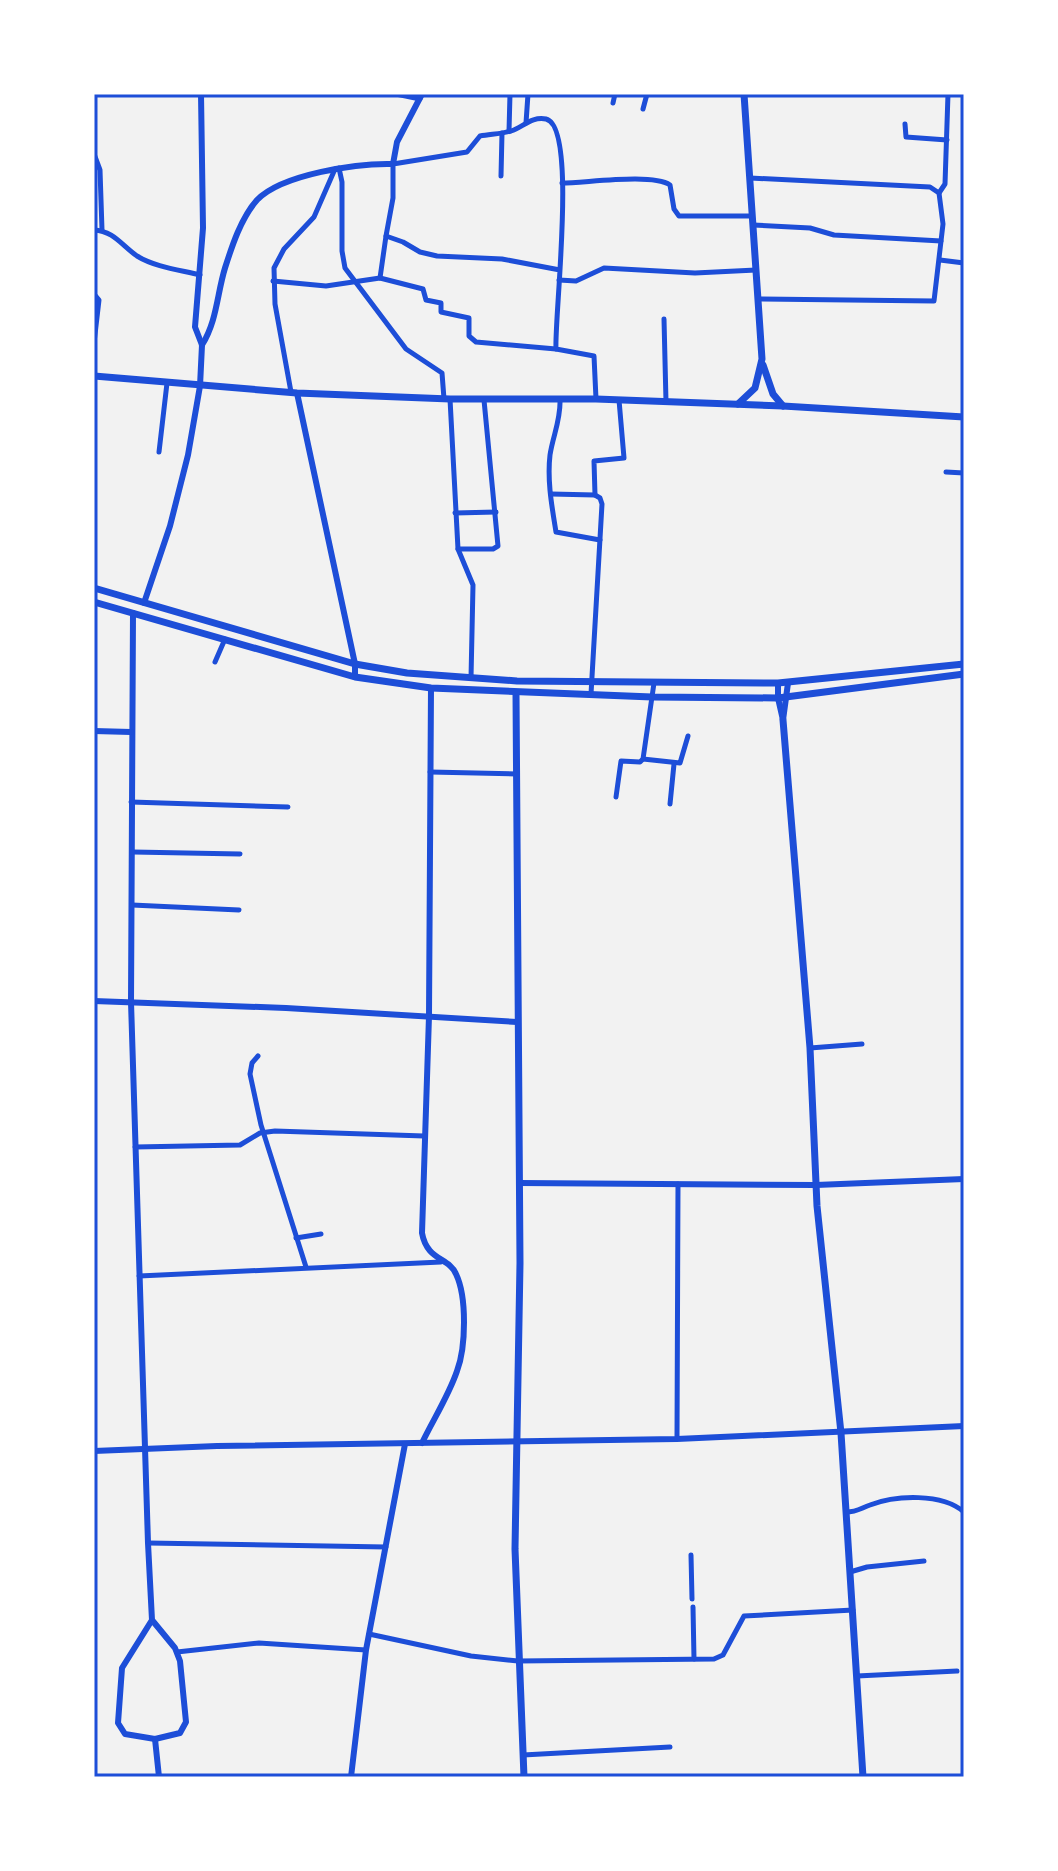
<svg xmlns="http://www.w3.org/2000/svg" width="1058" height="1871" viewBox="0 0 1058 1871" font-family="'Fira Sans Condensed',sans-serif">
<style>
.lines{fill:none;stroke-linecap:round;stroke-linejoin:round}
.minor{stroke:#1d4ed8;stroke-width:5}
.tertiary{stroke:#1d4ed8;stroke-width:6}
.secondary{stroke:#1d4ed8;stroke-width:7}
.primary{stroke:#1d4ed8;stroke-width:7}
.neatline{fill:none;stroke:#1d4ed8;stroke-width:3}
</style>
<rect width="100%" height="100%" fill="#f2f2f2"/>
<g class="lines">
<g class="minor">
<polyline points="396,94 420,99"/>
<polyline points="613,103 615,94"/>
<polyline points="643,109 647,94"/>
<polyline points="526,123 528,94"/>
<polyline points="905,124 906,137 947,140"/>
<polyline points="509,131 510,94"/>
<polyline points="94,154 100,170 102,230"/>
<polyline points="339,168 342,182 342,251 345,268 406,349 442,373 444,399"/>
<polyline points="501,176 502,133"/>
<polyline points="750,178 930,187 939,193 943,224 934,301 758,299"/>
<path d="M562 183C586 183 652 173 670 185L674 209 679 216H752"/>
<polyline points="939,193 945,184 948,94"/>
<polyline points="753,225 810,228 834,235 941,241"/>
<path d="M94 230C114 231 122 246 137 256 155 267 180 270 200 275"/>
<polyline points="940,260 964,263"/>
<path d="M560 270 502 259 437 256 420 252 403 242 386 236 393 198V164L467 152 480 136C491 134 501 134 511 131 523 127 532 116 546 119 578 126 554 317 556 349L594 356 596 399"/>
<polyline points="380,278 386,236"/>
<polyline points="559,280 576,281 604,268 695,273 756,270"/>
<polyline points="273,281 326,286 380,278 423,289 426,300 441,303 441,312 469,318 469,336 476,342 556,349"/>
<polyline points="94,294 99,300 94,343"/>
<polyline points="664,319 666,402"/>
<polyline points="291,392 275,304 274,268 284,249 314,217 335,169"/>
<polyline points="450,399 458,549 473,585 471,678"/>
<path d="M560 399C561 420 553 435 550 455 547 481 552 507 556 532L600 540"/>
<polyline points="159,452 167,383"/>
<polyline points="946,472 964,473"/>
<polyline points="551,494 595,495"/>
<polyline points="455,513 496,512"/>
<polyline points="458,549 493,549 498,546 484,400"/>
<polyline points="215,662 225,639"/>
<polyline points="591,694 602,504 600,498 595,495 594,461 624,458 619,400"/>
<polyline points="643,759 680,763 688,736"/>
<polyline points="430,772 517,774"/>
<polyline points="616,797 621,761 640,762 643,759 654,683"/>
<polyline points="131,802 288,807"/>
<polyline points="670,804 674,764"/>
<polyline points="133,852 240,854"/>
<polyline points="132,905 239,910"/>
<polyline points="810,1048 862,1044"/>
<polyline points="258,1056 252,1063 250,1074 261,1125 306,1267"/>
<polyline points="135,1147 240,1145 260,1133 275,1131 424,1136"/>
<polyline points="296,1238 321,1234"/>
<polyline points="139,1276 441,1262"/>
<polyline points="677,1439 678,1184"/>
<path d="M846 1512C857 1512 861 1508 870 1505 896 1495 942 1493 964 1512"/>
<polyline points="148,1543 386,1547"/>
<polyline points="691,1555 692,1599"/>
<polyline points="850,1572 867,1567 924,1561"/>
<polyline points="693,1607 694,1659"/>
<polyline points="369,1634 471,1656 518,1661 714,1659 723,1655 744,1616 853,1610"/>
<polyline points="177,1652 259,1643 366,1650"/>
<polyline points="857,1676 957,1671"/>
<polyline points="523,1755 670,1747"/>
</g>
<g class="tertiary">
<path d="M202 345C217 321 217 294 225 268 232 246 241 218 257 200 282 174 358 163 393 164L397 142 422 94"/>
<polyline points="297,393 355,664 355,677"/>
<polyline points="144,603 170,526 188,455 200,386 202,345 195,327 203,228 201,94"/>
<polyline points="133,613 131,1002 148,1543 152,1620 175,1648 180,1661 186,1722 180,1733 155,1739 125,1734 118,1723 122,1668 152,1620"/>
<polyline points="778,683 778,698 783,720"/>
<polyline points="783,720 788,683"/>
<polyline points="94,731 131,732"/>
<polyline points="94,1001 286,1008 517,1022"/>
<polyline points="519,1183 816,1185 964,1179"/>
<path d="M422 1443C433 1420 449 1395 457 1371 466 1347 467 1297 456 1274 449 1257 427 1261 422 1233L429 1016 431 688"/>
<polyline points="94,1451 217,1446 677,1439 964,1426"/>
<polyline points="155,1739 159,1777"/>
<polyline points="351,1777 366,1650 405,1444"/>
</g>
<g class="secondary">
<polyline points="763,365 773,394 783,406"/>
<polyline points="94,376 297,393 450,399 596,399 783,406 964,417"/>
<polyline points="738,404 755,388 762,359 744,94"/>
<polyline points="516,693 520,1263 515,1549 524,1777"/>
<polyline points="783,720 810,1048 817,1206 841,1433 863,1777"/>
</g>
<g class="primary">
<polyline points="94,588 355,664 407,673 517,681 778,683 964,664"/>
<polyline points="94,602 355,677 431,688 652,697 778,698 964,674"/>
</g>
</g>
<rect width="1058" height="1871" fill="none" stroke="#ffffff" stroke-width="192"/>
<rect x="96" y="96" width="866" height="1679" class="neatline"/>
</svg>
